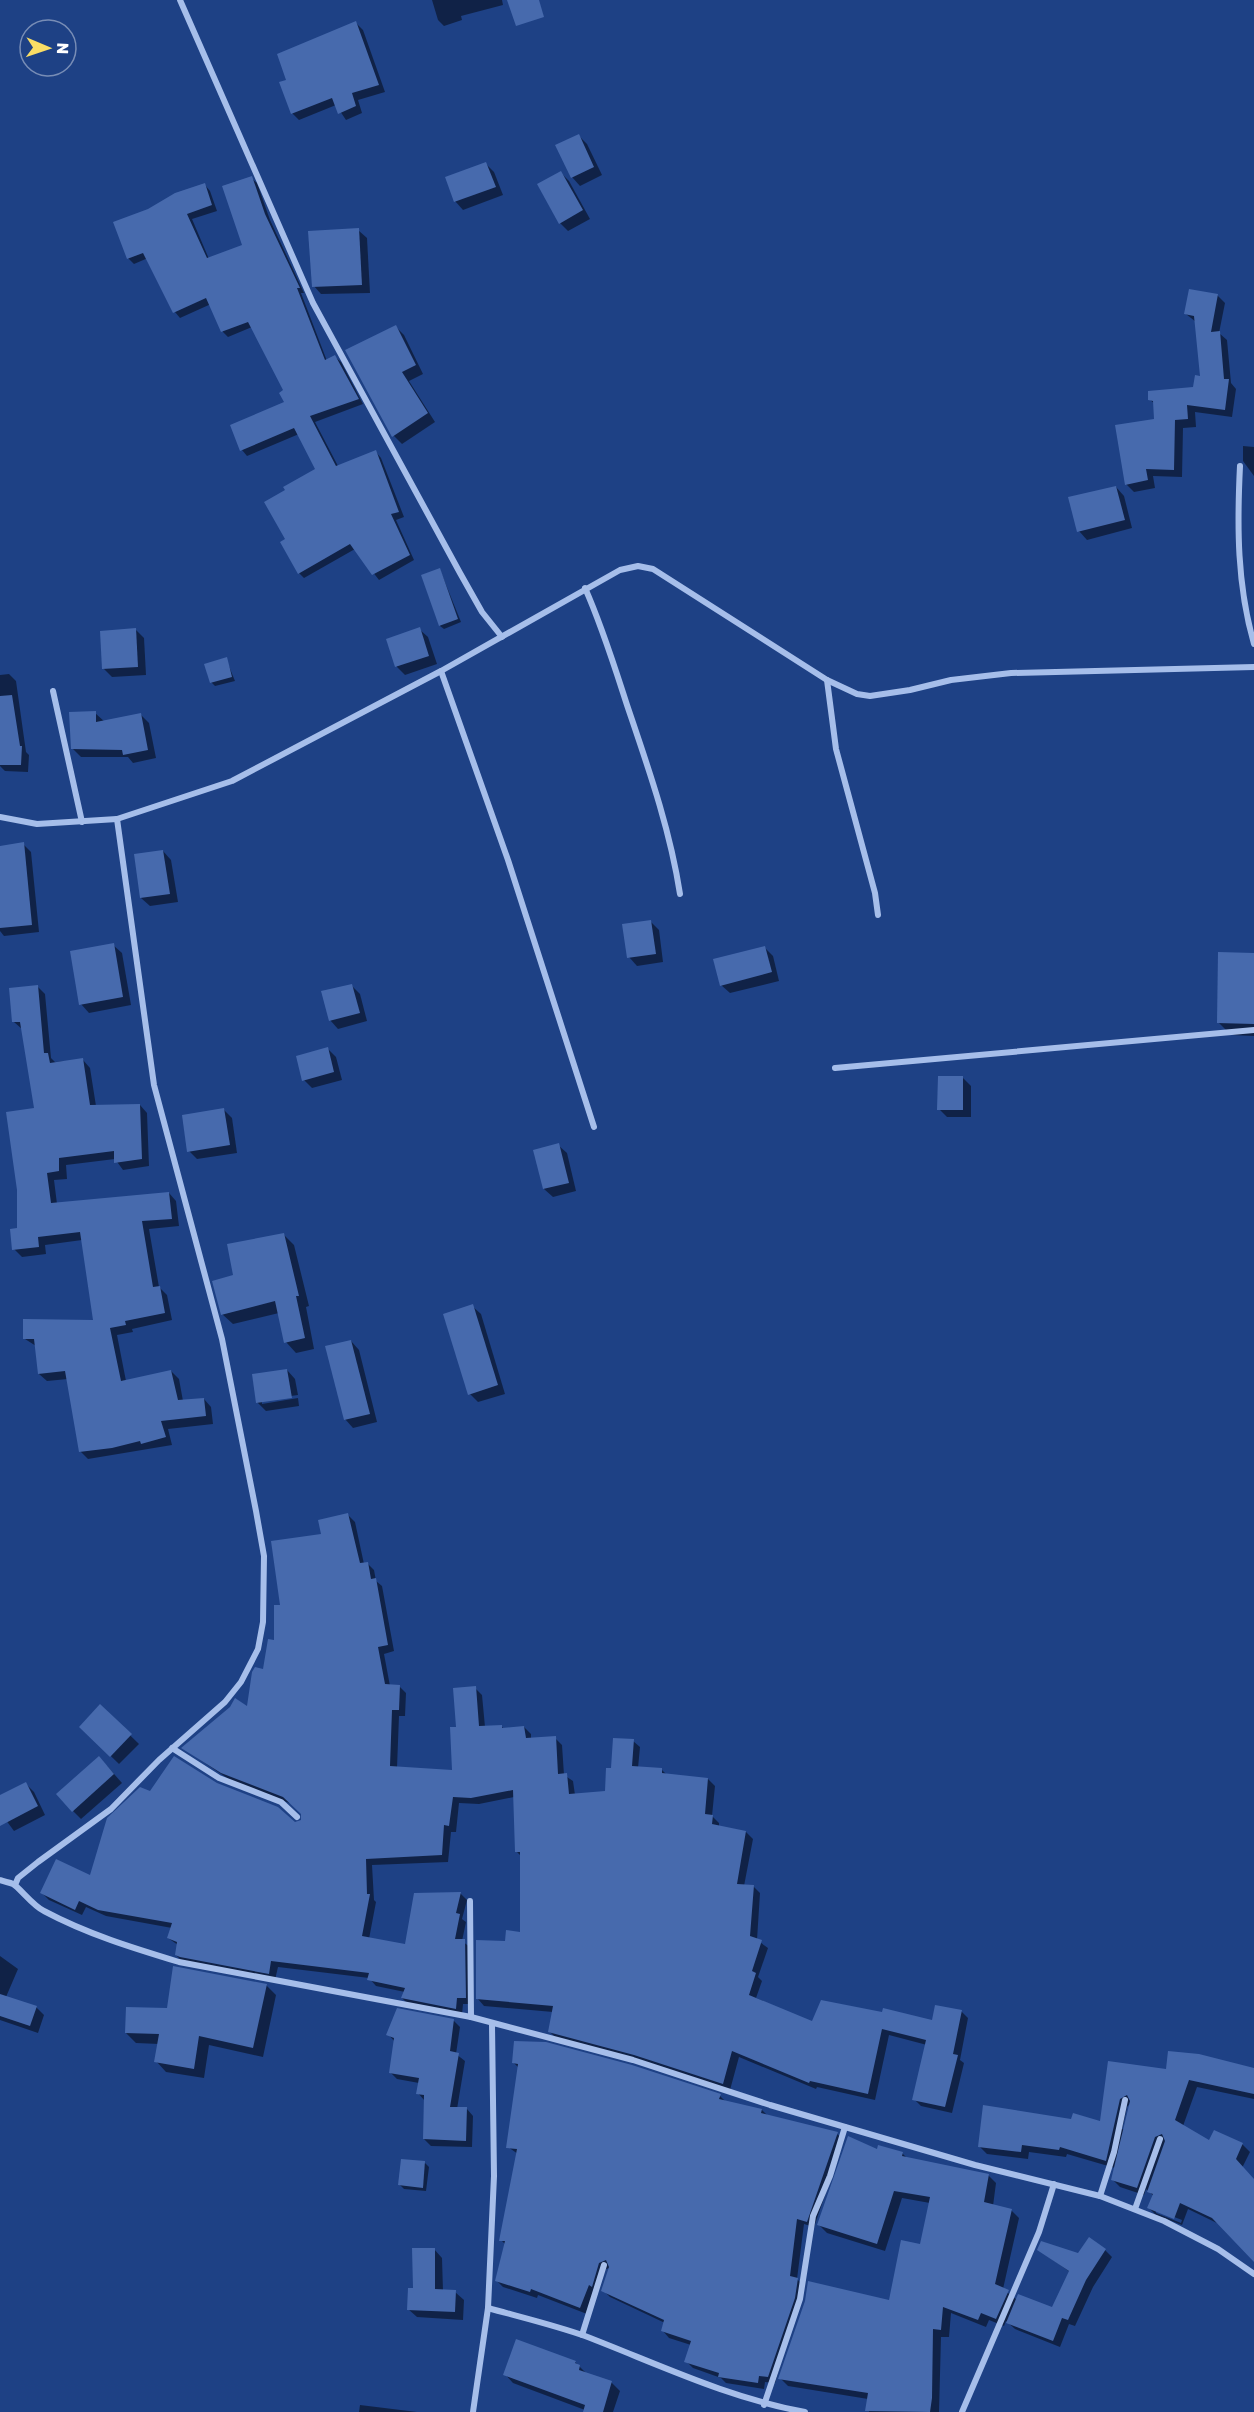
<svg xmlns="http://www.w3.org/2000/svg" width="1254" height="2412" viewBox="0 0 1254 2412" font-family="Rubik,sans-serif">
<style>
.shadow{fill:#0007;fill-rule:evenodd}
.building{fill:#476aad}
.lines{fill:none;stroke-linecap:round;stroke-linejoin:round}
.minor{stroke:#a6beea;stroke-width:6}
</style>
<rect width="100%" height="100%" fill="#1e4185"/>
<g class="shadow">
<polygon points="432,0 502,0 503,5 461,16 462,20 444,26 438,20"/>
<polygon points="356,23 363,30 385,92 358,100 362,113 346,120 336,105 299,120 292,113 288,81"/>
<polygon points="578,135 587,144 602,175 580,186 572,177"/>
<polygon points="486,164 494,172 503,195 463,210 455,201"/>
<polygon points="561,173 569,181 590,219 568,231 560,223"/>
<polygon points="251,178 257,183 270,220 304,293 301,293 327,361 335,357 341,362 363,404 315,422 338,466 376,452 381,458 404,517 396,520 414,560 379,580 355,549 304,578 299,573 287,540 317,470 299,434 247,456 242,450 232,426 286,403 285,391 252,327 228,337 223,332 211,304 180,318 175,312 148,258 134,264 128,258 205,185 210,191 217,211 192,219 209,259 243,246"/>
<polygon points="358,230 367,238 370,293 321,294 313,285"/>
<polygon points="1217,295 1225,303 1219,333 1227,340 1231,383 1236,389 1232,417 1195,412 1196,427 1183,428 1182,477 1153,476 1155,488 1134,492 1126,484 1156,420 1155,404 1149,399 1194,389 1202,377 1196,322 1186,314"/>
<polygon points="396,327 404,335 423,374 409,381 435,422 402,444 394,436"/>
<polygon points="1243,446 1254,447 1254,476 1243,461"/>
<polygon points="1116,487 1124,496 1132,528 1087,540 1079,531"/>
<polygon points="440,570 461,622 444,629 440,626"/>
<polygon points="419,629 428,637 437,664 405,675 397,667 388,640"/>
<polygon points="136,630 144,638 146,675 112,677 103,668"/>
<polygon points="226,659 235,681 215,686 211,682"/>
<polygon points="9,674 16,681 26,752 29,755 28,772 5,771 0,766 0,675"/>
<polygon points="95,713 105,722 141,715 149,723 156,758 133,763 128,757 81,757 73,749"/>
<polygon points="23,844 31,852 39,932 4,936 0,931 0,848"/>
<polygon points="163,851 171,860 178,902 150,906 141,898"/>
<polygon points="650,921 659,930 663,962 637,966 629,957"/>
<polygon points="113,945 122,953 131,1005 89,1013 81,1004"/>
<polygon points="765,948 773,956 779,981 730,993 721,985"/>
<polygon points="1254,954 1254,1036 1231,1035 1218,1022"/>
<polygon points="351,985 360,994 367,1021 338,1029 330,1020"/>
<polygon points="37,986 45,994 51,1058 55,1062 83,1060 90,1068 96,1106 140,1105 147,1113 149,1166 123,1170 115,1159 66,1165 67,1179 54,1180 57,1204 169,1193 176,1201 179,1226 149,1229 159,1287 167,1295 172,1320 132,1329 133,1332 117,1335 126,1381 171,1371 179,1379 183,1401 204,1399 211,1407 213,1424 168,1429 172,1445 88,1459 80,1451 68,1379 47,1381 39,1374 36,1346 25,1339 94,1321 82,1240 45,1245 46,1254 22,1257 14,1249 36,1110 22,1029 14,1022"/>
<polygon points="328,1049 336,1057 342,1080 312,1088 304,1080"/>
<polygon points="963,1078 971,1086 971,1117 947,1117 939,1109"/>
<polygon points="224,1110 232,1118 237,1153 197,1159 189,1151"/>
<polygon points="558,1145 567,1153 576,1191 553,1197 544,1189 535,1151"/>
<polygon points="283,1234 294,1245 309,1306 306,1307 314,1349 296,1353 286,1342 279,1313 233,1324 222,1314 235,1276"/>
<polygon points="472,1306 481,1314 505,1394 478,1402 470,1394"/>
<polygon points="351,1341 359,1350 377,1422 353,1428 345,1419"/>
<polygon points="287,1370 295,1379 298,1395 262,1400 262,1404 298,1398 299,1406 266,1411 257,1402"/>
<polygon points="348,1515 355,1522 364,1564 367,1563 374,1570 376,1581 382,1586 394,1651 384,1654 390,1686 399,1686 406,1693 405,1716 399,1716 397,1768 453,1772 458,1728 475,1688 482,1695 485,1727 501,1726 505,1730 524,1727 531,1734 531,1739 555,1738 562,1745 564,1775 573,1781 575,1795 606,1793 612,1770 633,1741 640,1747 638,1768 662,1770 667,1775 708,1779 715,1786 712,1816 719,1823 719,1827 746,1832 753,1839 744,1886 753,1886 760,1893 757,1940 768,1948 758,1977 762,1981 756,1998 813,2023 934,2022 961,2011 968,2018 960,2060 964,2063 952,2113 921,2106 914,2099 927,2045 889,2035 875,2100 817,2087 816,2089 739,2057 730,2090 556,2038 549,2031 553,2012 484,2006 478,1999 506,1942 522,1933 522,1857 517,1852 514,1797 479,1804 459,1803 456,1832 451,1832 448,1862 372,1865 374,1900 376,1902 369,1939 406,1946 460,1893 467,1900 462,1919 466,1922 462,1941 471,1948 472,2004 463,2004 462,2015 409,2005 402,1998 405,1992 376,1986 369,1978 278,1967 275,1980 183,1962 176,1955 178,1945 168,1938 172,1928 106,1916 86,1907 82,1915 49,1900 42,1893 91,1877 150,1793 216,1784 295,1824 303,1821 302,1814 292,1804 230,1780 183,1748 249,1708 276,1642 281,1606 323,1535"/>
<polygon points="100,1706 139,1744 119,1764 81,1727"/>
<polygon points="107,1766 122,1783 81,1819 73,1811"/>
<polygon points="26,1784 34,1792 45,1815 14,1831 0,1812 0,1796"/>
<polygon points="0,1956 18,1969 6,1997 36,2007 44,2015 38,2033 0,2020"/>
<polygon points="266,1985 276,1995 263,2057 209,2045 204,2078 166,2072 156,2061 159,2044 136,2043 126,2033 169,2010"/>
<polygon points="454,2021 460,2027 456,2054 465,2061 457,2109 467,2109 473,2116 472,2147 431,2146 424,2139 424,2100 418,2093 419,2083 397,2079 390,2072 395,2042 388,2034"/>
<polygon points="513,2062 720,2096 727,2103 762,2110 768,2116 837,2134 844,2140 814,2227 804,2224 797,2279 804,2286 775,2383 765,2382 764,2389 726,2383 721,2378 693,2368 686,2361 691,2345 669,2338 663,2331 665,2323 610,2297 603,2290 610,2268 606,2269 587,2314 538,2295 537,2298 503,2287 496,2280 506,2245 501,2240 518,2154 508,2147 519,2068"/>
<path d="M1109 2063 1167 2071 1254 2070V2099L1197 2087 1183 2126 1210 2142 1242 2144 1250 2152 1242 2168 1254 2180V2258L1221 2225 1188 2209 1182 2225 1156 2215 1149 2208 1154 2196 1146 2189 1144 2195 1120 2187 1112 2179 1115 2168 1067 2154 1066 2157 1029 2152 1028 2159 987 2154 980 2147 1072 2121 1102 2122ZM1132 2101 1125 2130 1122 2129 1127 2107ZM1156 2210 1182 2220 1181 2223 1156 2213Z"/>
<polygon points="878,2151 902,2153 907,2158 988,2175 996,2183 993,2206 1011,2210 1019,2218 1003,2289 1017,2300 1053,2309 1070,2272 1039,2250 1079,2255 1105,2250 1112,2257 1093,2287 1075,2326 1069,2324 1060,2347 1015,2329 1006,2321 1004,2326 989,2320 986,2327 951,2313 949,2337 941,2337 939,2412 869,2412 868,2399 788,2386 780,2378 890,2302 922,2246 930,2203 902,2198 885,2251 827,2233 819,2225"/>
<polygon points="425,2163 429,2167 426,2191 404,2189 400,2185"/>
<polygon points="434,2249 442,2258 443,2291 455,2292 464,2300 463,2320 417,2317 408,2309"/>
<polygon points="575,2362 587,2374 611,2382 620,2391 613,2412 585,2412 585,2410 513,2383 505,2374"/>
<polygon points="360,2405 417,2412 359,2412"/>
</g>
<g class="building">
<polygon points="507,0 539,0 544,17 516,26"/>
<polygon points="356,21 379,85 352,93 356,106 338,114 332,98 291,114 279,82 286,80 277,54"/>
<polygon points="579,134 594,167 571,178 555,145"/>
<polygon points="486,162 496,187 454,202 445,177"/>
<polygon points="561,171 583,210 559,224 537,184"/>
<polygon points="252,176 265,214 300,288 297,288 325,360 335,355 359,399 310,416 336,466 376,450 399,512 391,514 410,555 372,575 350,544 298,574 280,542 285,539 264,502 285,490 283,487 315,469 294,428 240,451 230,425 284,402 279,393 283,390 248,322 221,332 206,298 173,313 143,253 127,259 113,222 148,209 175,193 205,183 212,205 187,214 207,258 242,245 222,186"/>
<polygon points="359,228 362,285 312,287 308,231"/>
<polygon points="1189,289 1218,294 1211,332 1220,331 1224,379 1229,379 1225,410 1187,405 1188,419 1175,420 1174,470 1146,469 1148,480 1125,485 1115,425 1154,419 1153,401 1148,400 1148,391 1193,387 1195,375 1200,376 1194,316 1184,314"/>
<polygon points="396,325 416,365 402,372 428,413 392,437 345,350"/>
<polygon points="1116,486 1125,520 1077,532 1068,497"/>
<polygon points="440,568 458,619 439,626 421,575"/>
<polygon points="420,627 429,656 395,667 386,639"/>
<polygon points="136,628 138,667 102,669 100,631"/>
<polygon points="227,657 232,677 210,683 204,664"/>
<polygon points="12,695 20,746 22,746 21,765 0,765 0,696"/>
<polygon points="96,711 96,722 141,713 148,750 123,755 122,750 71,749 69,712"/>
<polygon points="24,842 32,925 0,928 0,846"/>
<polygon points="163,850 170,894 140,898 134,854"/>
<polygon points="651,920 656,954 627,958 622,924"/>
<polygon points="114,943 123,997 79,1005 70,951"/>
<polygon points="765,946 772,972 720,986 713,959"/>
<polygon points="1218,952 1254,953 1254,1024 1217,1023"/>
<polygon points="352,984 360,1013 329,1021 321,991"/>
<polygon points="38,985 44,1053 48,1053 50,1063 83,1058 90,1105 140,1104 142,1159 114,1163 114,1151 59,1158 59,1171 47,1173 51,1203 169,1192 172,1219 142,1221 153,1287 160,1286 165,1313 125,1321 126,1325 110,1328 121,1381 171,1370 178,1400 204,1398 206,1416 161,1421 166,1437 141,1444 140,1441 112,1448 79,1452 65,1371 38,1374 34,1339 23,1339 23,1319 93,1320 80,1232 38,1237 39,1247 12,1250 10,1229 17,1228 17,1190 6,1112 34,1108 20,1022 12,1022 9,988"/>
<polygon points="328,1047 334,1072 302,1081 296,1056"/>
<polygon points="938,1076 963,1076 963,1110 937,1110"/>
<polygon points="224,1108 230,1145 187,1152 182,1115"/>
<polygon points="559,1143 569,1183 543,1189 533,1150"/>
<polygon points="284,1233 299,1296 296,1296 305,1338 284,1343 275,1301 221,1315 212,1281 233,1275 227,1244"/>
<polygon points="473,1304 498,1385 468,1395 443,1314"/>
<polygon points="351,1340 370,1414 344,1420 325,1346"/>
<polygon points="287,1369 292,1398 256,1403 252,1374"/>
<polygon points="348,1513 360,1563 368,1562 371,1579 376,1578 388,1645 378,1647 385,1684 400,1685 399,1710 392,1710 390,1766 452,1770 450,1727 456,1727 453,1688 476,1686 479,1726 502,1725 502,1728 524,1726 526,1738 556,1736 558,1774 567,1773 569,1794 605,1791 606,1768 611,1768 613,1738 634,1739 632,1766 662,1768 662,1773 708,1778 705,1814 713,1815 712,1824 746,1831 737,1884 754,1885 750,1936 762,1940 752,1971 756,1973 749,1995 812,2021 821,2000 882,2012 883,2008 932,2020 935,2005 962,2010 953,2054 958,2055 945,2107 912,2100 926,2040 882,2029 868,2094 810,2081 809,2083 732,2051 723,2084 634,2055 548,2032 553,2006 476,1999 476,1940 505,1941 506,1930 520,1932 520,1852 515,1852 513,1790 471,1798 453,1797 449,1826 444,1825 442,1855 366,1859 367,1894 370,1894 362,1936 405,1944 414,1893 461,1892 456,1913 460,1914 455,1939 465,1939 466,1998 457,1998 456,2009 401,1998 405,1988 367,1980 369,1973 271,1961 269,1974 180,1957 175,1955 177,1942 167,1938 172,1923 98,1910 79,1901 75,1910 40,1893 56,1859 90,1875 107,1818 140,1787 150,1791 174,1756 217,1783 278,1807 295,1822 301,1820 301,1814 283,1797 221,1773 181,1748 230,1707 235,1698 247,1706 252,1672 255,1667 263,1669 268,1639 274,1640 274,1605 280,1605 271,1541 321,1534 318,1520"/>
<polygon points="100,1704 132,1734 110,1757 79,1727"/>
<polygon points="99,1756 114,1774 72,1812 56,1794"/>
<polygon points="26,1782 38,1806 0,1826 0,1795"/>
<polygon points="173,1966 267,1984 253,2048 199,2036 194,2069 154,2062 159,2034 125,2033 126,2007 167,2008"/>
<polygon points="0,1994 37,2006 30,2026 0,2016"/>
<polygon points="397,2008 454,2019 450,2051 459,2053 450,2107 467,2107 466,2141 423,2139 424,2095 416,2094 419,2078 389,2073 394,2038 386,2035"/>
<polygon points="514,2041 546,2042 632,2065 721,2094 719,2099 762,2109 761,2113 838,2132 807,2222 797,2219 790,2276 798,2278 795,2298 768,2377 759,2376 758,2383 718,2377 719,2373 684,2362 691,2341 661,2331 664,2320 601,2291 609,2267 606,2260 599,2263 592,2287 589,2285 580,2308 531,2289 530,2292 495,2281 505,2241 499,2241 517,2149 506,2148 518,2064 512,2063"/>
<polygon points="1168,2051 1199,2054 1254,2068 1254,2094 1189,2080 1175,2120 1209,2140 1214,2130 1243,2143 1236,2159 1254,2179 1254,2262 1212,2218 1180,2203 1174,2219 1147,2208 1153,2194 1147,2192 1165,2141 1162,2134 1155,2137 1137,2188 1111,2180 1130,2101 1127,2095 1120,2099 1106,2161 1060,2147 1059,2150 1022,2145 1021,2152 978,2147 983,2105 1071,2119 1073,2113 1100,2121 1108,2061 1166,2069"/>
<polygon points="848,2136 877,2149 878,2145 903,2152 902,2156 989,2174 984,2202 1012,2209 995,2284 1009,2290 996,2319 981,2313 978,2320 943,2307 941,2330 933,2329 932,2398 930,2412 865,2411 868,2393 778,2379 805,2301 808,2281 889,2300 901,2240 920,2244 930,2197 894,2191 877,2244 817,2225"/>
<polygon points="401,2159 425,2161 423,2188 398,2185"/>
<polygon points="1089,2237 1106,2249 1086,2280 1068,2320 1062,2318 1053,2341 1006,2323 1018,2294 1052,2307 1069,2271 1037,2250 1041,2241 1078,2253"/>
<polygon points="412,2248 435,2248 435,2289 456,2290 455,2312 407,2310 408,2288 413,2288"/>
<polygon points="516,2339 576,2361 575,2363 580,2365 579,2370 612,2381 603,2412 583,2412 585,2405 503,2375"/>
</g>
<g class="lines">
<g class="minor">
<polyline points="180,0 313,303 460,573 482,612 502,637"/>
<path d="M1240 466C1237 526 1237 585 1254 644"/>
<path d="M585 588C602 626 614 665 627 705 648 767 670 829 680 894"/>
<polyline points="441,671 508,860 594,1127"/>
<polyline points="827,680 836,749 875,893 878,915"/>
<polyline points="53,691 82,822"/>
<polyline points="0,817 37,824 117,819 232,781 441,671 620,570 638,566 653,569 827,680 857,694 870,696 910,690 951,680 1011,673 1254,667"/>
<polyline points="835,1068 1254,1030"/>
<polyline points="172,1748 219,1778 281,1802 297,1817"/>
<path d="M0 1880C4 1882 9 1882 13 1884 19 1887 33 1906 44 1911 87 1934 133 1948 179 1962L471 2017 633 2060 770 2105 975 2165 1100 2196 1164 2221 1218 2249 1254 2274"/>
<polyline points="15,1885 18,1878 38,1862 111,1809 159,1760 225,1702 241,1682 258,1649 263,1622 264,1556 256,1511 222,1339 154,1085 117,819"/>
<polyline points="470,1901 471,2017"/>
<polyline points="1100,2196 1114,2152 1125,2100"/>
<polyline points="1135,2209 1160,2139"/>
<path d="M488 2308C520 2317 554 2325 585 2336 658 2364 728 2398 805 2412"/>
<polyline points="582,2335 604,2265"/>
<polyline points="764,2405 800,2299 813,2216 830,2176 845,2127"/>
<polyline points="473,2412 488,2308 494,2176 492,2025"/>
<polyline points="962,2412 1039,2232 1054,2184"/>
</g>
</g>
<g transform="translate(48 48) rotate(92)"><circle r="28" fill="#1e4185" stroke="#788db6" stroke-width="1.5"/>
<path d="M0-4.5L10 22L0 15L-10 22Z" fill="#f9dd65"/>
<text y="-9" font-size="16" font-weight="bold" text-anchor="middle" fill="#ffffff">N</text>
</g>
</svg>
